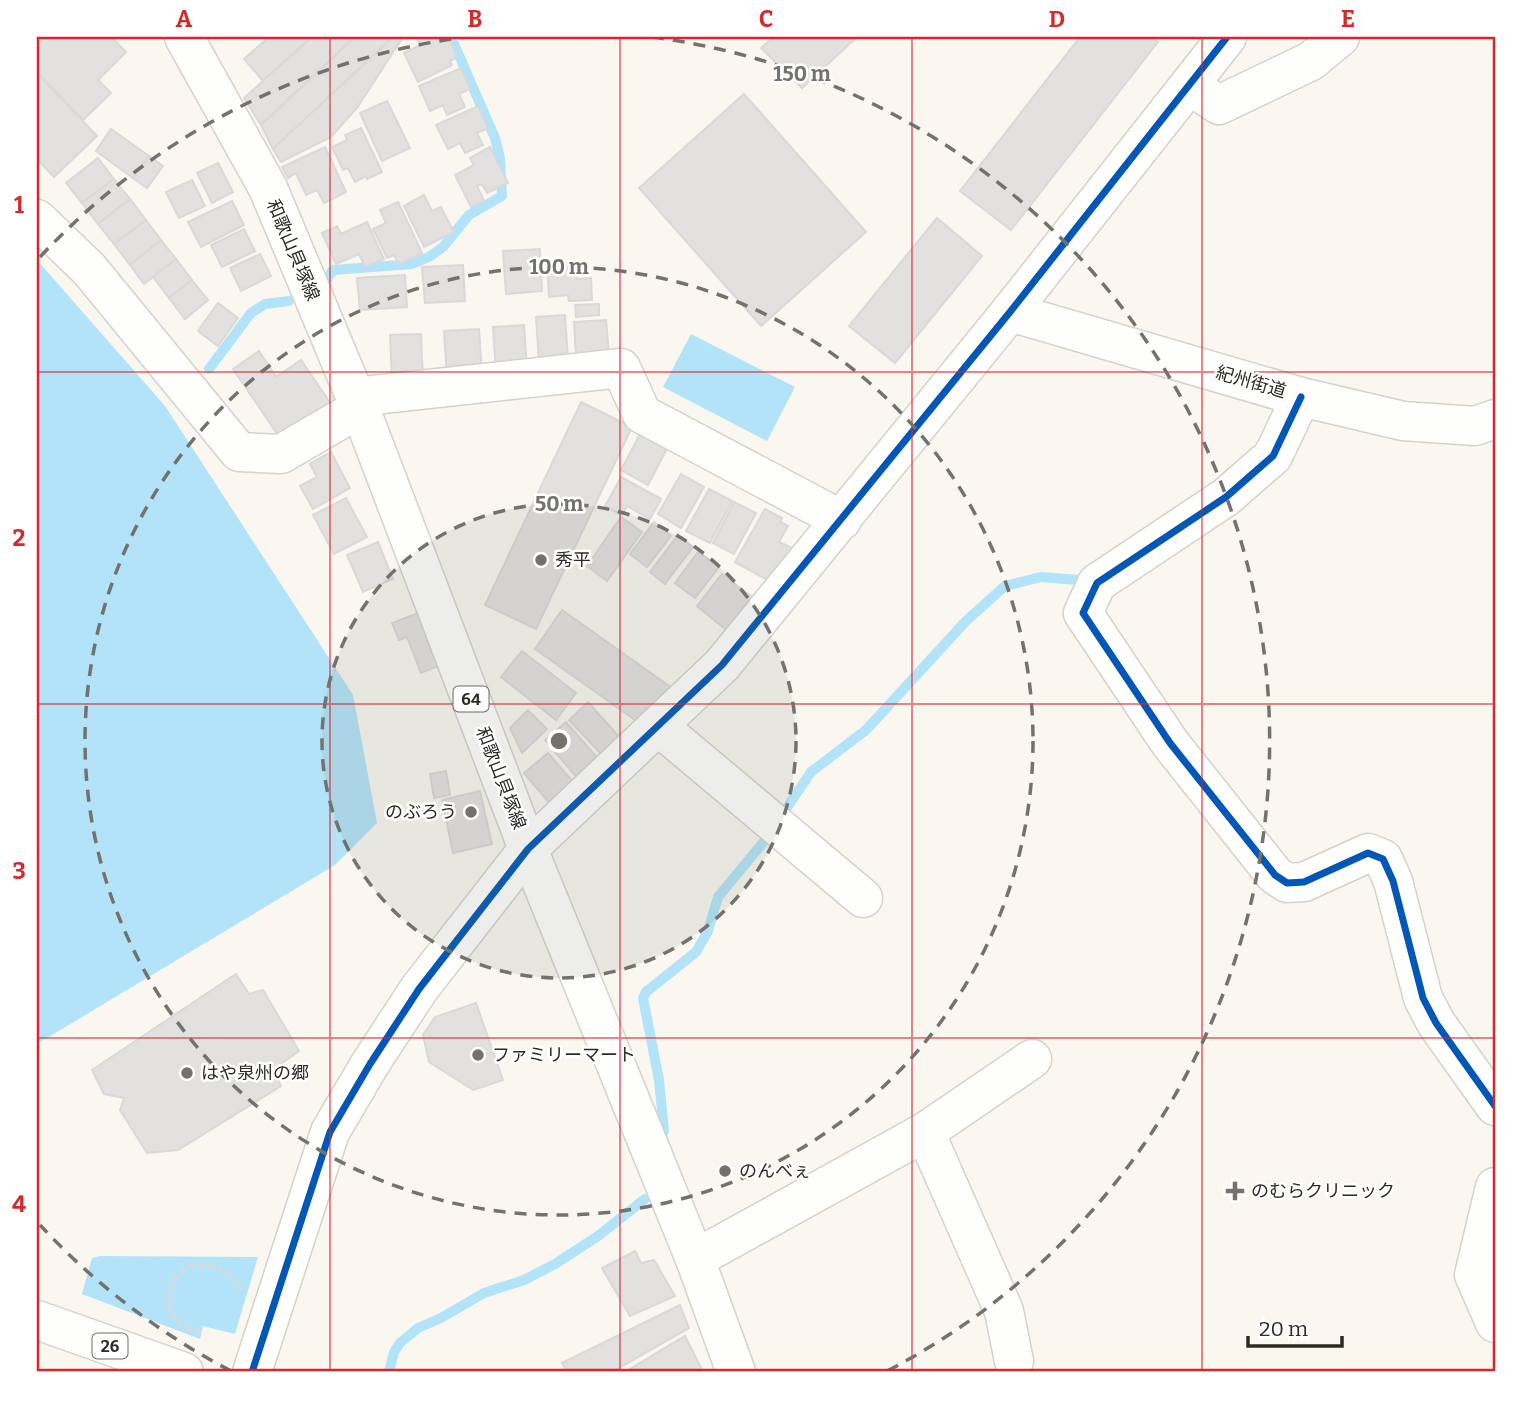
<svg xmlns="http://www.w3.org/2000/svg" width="1532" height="1409" viewBox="0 0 1532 1409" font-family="Bitter,'Noto Sans JP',serif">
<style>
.water{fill:#b2e3f8}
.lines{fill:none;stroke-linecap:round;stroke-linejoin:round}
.stream{stroke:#b2e3f8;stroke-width:10}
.building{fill:#e2e1e0;stroke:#dad8d8;stroke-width:2}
.minor-casing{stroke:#d4d2cd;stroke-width:41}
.major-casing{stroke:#d4d2cd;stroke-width:41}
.highway-casing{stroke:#d4d2cd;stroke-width:41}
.path{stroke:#dad9d7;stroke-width:4.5;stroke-dasharray:5 5;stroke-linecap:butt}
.minor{stroke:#fefefd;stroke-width:38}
.major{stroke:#fefefd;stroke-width:38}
.highway{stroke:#fefefd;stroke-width:38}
.cycleway-casing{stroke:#fff;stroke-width:11}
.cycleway{stroke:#0057b8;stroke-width:7}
.grid{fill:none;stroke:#d62828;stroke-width:2;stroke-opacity:0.55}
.ring{fill:none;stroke:#74726d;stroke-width:3.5;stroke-dasharray:12 9}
.poi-dot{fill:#74726d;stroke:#fff;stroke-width:2.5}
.labels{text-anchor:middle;stroke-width:5;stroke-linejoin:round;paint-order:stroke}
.shield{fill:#fff;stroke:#6c6b67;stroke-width:2}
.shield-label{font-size:16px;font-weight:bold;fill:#2d2b26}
.street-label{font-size:18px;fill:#2d2b26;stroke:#fff}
.poi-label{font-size:18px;fill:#2d2b26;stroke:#fff;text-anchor:start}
.centre{fill:#74726d;stroke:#fff;stroke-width:3.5}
.ring-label{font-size:21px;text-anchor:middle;font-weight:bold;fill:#74726d;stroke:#fff;stroke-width:5;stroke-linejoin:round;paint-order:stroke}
.neatline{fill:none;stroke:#d62828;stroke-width:2.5}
.grid-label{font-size:23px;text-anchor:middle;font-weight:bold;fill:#d62828}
</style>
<rect width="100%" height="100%" fill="#f9f7f0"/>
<g class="water">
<polygon points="37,260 165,406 353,695 377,823 335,865 37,1044"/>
<polygon points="691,334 795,387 767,441 663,387"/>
<polygon points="100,1256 258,1257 235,1334 203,1326 200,1339 82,1294 92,1258"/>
</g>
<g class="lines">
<g class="stream">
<polyline points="327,279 333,270 412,264 429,257 443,247 469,215 502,196 500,158 495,138 451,37"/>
<polyline points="209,369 251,313 265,304 289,301"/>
<polyline points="782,815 811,772 866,730 966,621 1005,586 1041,577 1078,580 1087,578"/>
<polyline points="664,1131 659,1080 643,998 646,992 696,952 708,931 718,897 766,839"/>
<polyline points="389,1372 394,1352 400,1343 418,1328 441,1318 484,1293 524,1280 555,1264 598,1236 645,1199"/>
</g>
</g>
<g class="building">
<polygon points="45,37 111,37 126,52 98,80 111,93 83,120 37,73 37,45"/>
<polygon points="269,37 312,37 263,81 244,59"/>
<polygon points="312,37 355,37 261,125 244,98"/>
<polygon points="355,37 393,37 273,149 261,125"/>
<polygon points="393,37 403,37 357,108 331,137 281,162 273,149"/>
<polygon points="416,37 438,37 441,42 449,38 457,57 450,61 452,65 418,82 404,53 420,45"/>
<polygon points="774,37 857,37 802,88 761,48"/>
<polygon points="1080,37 1151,37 1158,42 1011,230 960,191"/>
<polygon points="461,68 470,89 459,94 465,107 447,115 443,105 430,111 419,86"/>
<polygon points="37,73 97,136 54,177 37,159"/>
<polygon points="744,94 866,232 761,326 639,188"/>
<polygon points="387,101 410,148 382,161 360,113"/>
<polygon points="478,106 488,128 477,133 483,145 465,153 460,143 448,149 436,125"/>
<polygon points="361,128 382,172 367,179 366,176 355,182 348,168 343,170 332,147 347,140 345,135"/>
<polygon points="111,129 149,156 133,178 96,151"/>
<polygon points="325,147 346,192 324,203 317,190 306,195 296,173 288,178 282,167"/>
<polygon points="490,147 508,183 487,193 482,184 477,186 484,201 471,207 455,175 474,165 470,158"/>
<polygon points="149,156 163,166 147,188 133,178"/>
<polygon points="98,158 114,179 82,203 66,183"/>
<polygon points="218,163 233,192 212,203 197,173"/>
<polygon points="114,179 130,199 98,224 82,203"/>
<polygon points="192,180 205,206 179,218 166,192"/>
<polygon points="424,195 432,211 441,207 454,232 424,247 404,206"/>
<polygon points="130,199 146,220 114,244 98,224"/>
<polygon points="232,201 244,225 201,247 188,222"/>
<polygon points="398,202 422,253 399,264 394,255 387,258 373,229 386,223 380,210"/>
<polygon points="937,218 982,256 895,363 849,326"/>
<polygon points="146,220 161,240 130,265 114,244"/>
<polygon points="367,222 384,259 365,267 359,254 336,264 322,233 337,226 341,234"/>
<polygon points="244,229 255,251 222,267 211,245"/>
<polygon points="161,240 176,259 144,284 130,265"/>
<polygon points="540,249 542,291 506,294 503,251"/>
<polygon points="260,254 271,276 241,291 230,268"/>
<polygon points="176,259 192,280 169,298 153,277"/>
<polygon points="577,262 577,279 591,278 592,300 569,301 568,295 549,297 547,264"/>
<polygon points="463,265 465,301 425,303 422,267"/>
<polygon points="405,275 407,307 360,310 357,278"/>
<polygon points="192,280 208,300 185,319 169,298"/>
<polygon points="218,303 238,318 218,346 198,331"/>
<polygon points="599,304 599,315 576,317 575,305"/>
<polygon points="565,315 568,360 539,362 536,317"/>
<polygon points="606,320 609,354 576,357 574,322"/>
<polygon points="524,325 527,370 496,373 493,327"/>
<polygon points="479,329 482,375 447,377 444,331"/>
<polygon points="421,334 423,379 392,381 390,335"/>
<polygon points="259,351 276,377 301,360 331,404 280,438 233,369"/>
<polygon points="581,402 632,427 536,629 485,605"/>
<polygon points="640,434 667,449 648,485 621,470"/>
<polygon points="331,452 350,488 313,509 300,486 317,477 310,464"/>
<polygon points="681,474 704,487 681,528 658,514"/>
<polygon points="621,477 661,499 650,519 627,506 622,515 605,506"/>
<polygon points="709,489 732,501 710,543 686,531"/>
<polygon points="346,498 367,537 334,554 313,515"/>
<polygon points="734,502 756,513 734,554 713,543"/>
<polygon points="765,509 782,518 780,522 788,526 779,542 792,548 773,583 735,562"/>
<polygon points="621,517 642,532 607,581 587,566"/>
<polygon points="654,522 671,536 647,567 630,554"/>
<polygon points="678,535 693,547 665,584 650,572"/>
<polygon points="378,542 393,579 363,592 347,555"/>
<polygon points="698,552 719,567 695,598 675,583"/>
<polygon points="722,574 756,600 730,633 697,606"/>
<polygon points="562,610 672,688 645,727 535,649"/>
<polygon points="418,613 438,666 421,673 407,637 399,640 392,623"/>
<polygon points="522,651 576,693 556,720 501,677"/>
<polygon points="588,702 622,740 604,757 569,720"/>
<polygon points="528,710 547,729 522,753 510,728"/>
<polygon points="566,722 600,761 578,779 545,740"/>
<polygon points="548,753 575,784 551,805 524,773"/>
<polygon points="446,771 450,795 434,798 430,774"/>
<polygon points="480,791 492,844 453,853 442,800"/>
<polygon points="236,974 249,994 263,990 299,1051 274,1069 281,1086 178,1150 147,1153 120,1110 124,1098 104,1094 92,1070"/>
<polygon points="476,1003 503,1080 473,1090 429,1062 423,1035 435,1017"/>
<polygon points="635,1251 641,1263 654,1260 675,1296 630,1316 602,1268"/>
<polygon points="680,1305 689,1328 612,1372 567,1372 562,1363"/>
<polygon points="685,1336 703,1372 625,1372"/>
</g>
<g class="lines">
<g class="minor-casing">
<g id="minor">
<polyline points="1189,85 1219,105 1311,61 1340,37"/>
<polyline points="37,219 89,269 239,452 281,454 360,408"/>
<polyline points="1010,312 1301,397 1403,421 1475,426 1495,419"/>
<polyline points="355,397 621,368 642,414 842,520"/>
<polyline points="1301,397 1273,456 1226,497 1097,583 1083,613 1170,743 1275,875 1287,883 1304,882 1368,853 1383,859 1393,881 1423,998 1436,1023 1495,1106"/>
<polyline points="658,726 863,898"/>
<polyline points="925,1132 1004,1311 1014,1361"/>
<polyline points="1495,1187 1474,1275 1495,1323"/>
<polyline points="695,1259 925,1132 1032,1059"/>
<polyline points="252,1372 330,1132 370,1064 419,989 528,849 722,665 1010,312 1227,37"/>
</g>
</g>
<g class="major-casing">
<polyline id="major" points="184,37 268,188 360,408 528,849 695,1259 736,1372"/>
</g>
<g class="highway-casing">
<polyline id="highway" points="37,1320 184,1372"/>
</g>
<path class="path" d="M201 1332C189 1330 177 1323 171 1311 164 1295 175 1271 192 1265 196 1263 203 1265 208 1266 224 1267 234 1276 241 1290"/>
<use href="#minor" class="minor"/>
<use href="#major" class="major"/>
<use href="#highway" class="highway"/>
<g class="cycleway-casing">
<g id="cycleway">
<polyline points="1301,397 1273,456 1226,497 1097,583 1083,613 1170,743 1275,875 1287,883 1304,882 1368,853 1383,859 1393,881 1423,998 1436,1023 1495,1106"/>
<polyline points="252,1372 330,1132 370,1064 419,989 528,849 722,665 1010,312 1227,37"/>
</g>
</g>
<use href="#cycleway" class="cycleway"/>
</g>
<path class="grid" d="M330 37V1372M620 37V1372M912 37V1372M1202 37V1372M37 372H1495M37 704H1495M37 1038H1495"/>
<circle cx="559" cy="741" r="237" fill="#74726d" fill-opacity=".12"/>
<g class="ring">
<circle cx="559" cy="741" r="237"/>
<circle cx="559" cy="741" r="474"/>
<path d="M231 1371A710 710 0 0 1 40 1225M40 257A710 710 0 0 1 466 37M652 37A710 710 0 0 1 887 1371"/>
</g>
<g class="poi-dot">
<circle cx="541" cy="560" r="7"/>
<circle cx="471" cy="812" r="7"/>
<circle cx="478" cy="1055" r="7"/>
<circle cx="187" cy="1073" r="7"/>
<circle cx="725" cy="1171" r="7"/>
<path d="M1231.5 1180.5h7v7h7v7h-7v7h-7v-7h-7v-7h7z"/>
</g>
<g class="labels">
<g class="shield">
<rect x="453.5" y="686.5" width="35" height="25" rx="5"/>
<rect x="92.5" y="1333.5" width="35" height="25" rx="5"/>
</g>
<g class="shield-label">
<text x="471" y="705">64</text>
<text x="110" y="1352">26</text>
</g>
<g class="street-label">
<text transform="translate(293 250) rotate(67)" y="6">和歌山貝塚線</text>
<text transform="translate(1251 382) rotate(16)" y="6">紀州街道</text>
<text transform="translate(501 778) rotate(69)" y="6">和歌山貝塚線</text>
</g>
<g class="poi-label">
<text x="555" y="566">秀平</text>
<text x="457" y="818" text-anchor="end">のぶろう</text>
<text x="492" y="1061">ファミリーマート</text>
<text x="201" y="1079">はや泉州の郷</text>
<text x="739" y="1177">のんべぇ</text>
<text x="1251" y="1197">のむらクリニック</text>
</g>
</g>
<circle cx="559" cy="741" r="10" class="centre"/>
<g class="ring-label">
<text x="802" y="81">150 m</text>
<text x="559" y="274">100 m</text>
<text x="559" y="511">50 m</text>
</g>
<rect width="1532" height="1409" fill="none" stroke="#ffffff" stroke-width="77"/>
<path d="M1248 1336v10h94v-10" fill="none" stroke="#2d2b26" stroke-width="3.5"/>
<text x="1259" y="1336" font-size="21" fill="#2d2b26" stroke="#ffffff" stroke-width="5" paint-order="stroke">20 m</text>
<rect x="38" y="38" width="1456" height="1332" class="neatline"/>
<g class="grid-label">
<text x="184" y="27">A</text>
<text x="475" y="27">B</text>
<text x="766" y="27">C</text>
<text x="1057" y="27">D</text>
<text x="1348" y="27">E</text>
<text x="19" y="213">1</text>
<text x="19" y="546">2</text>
<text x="19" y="879">3</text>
<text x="19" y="1212">4</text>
</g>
</svg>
